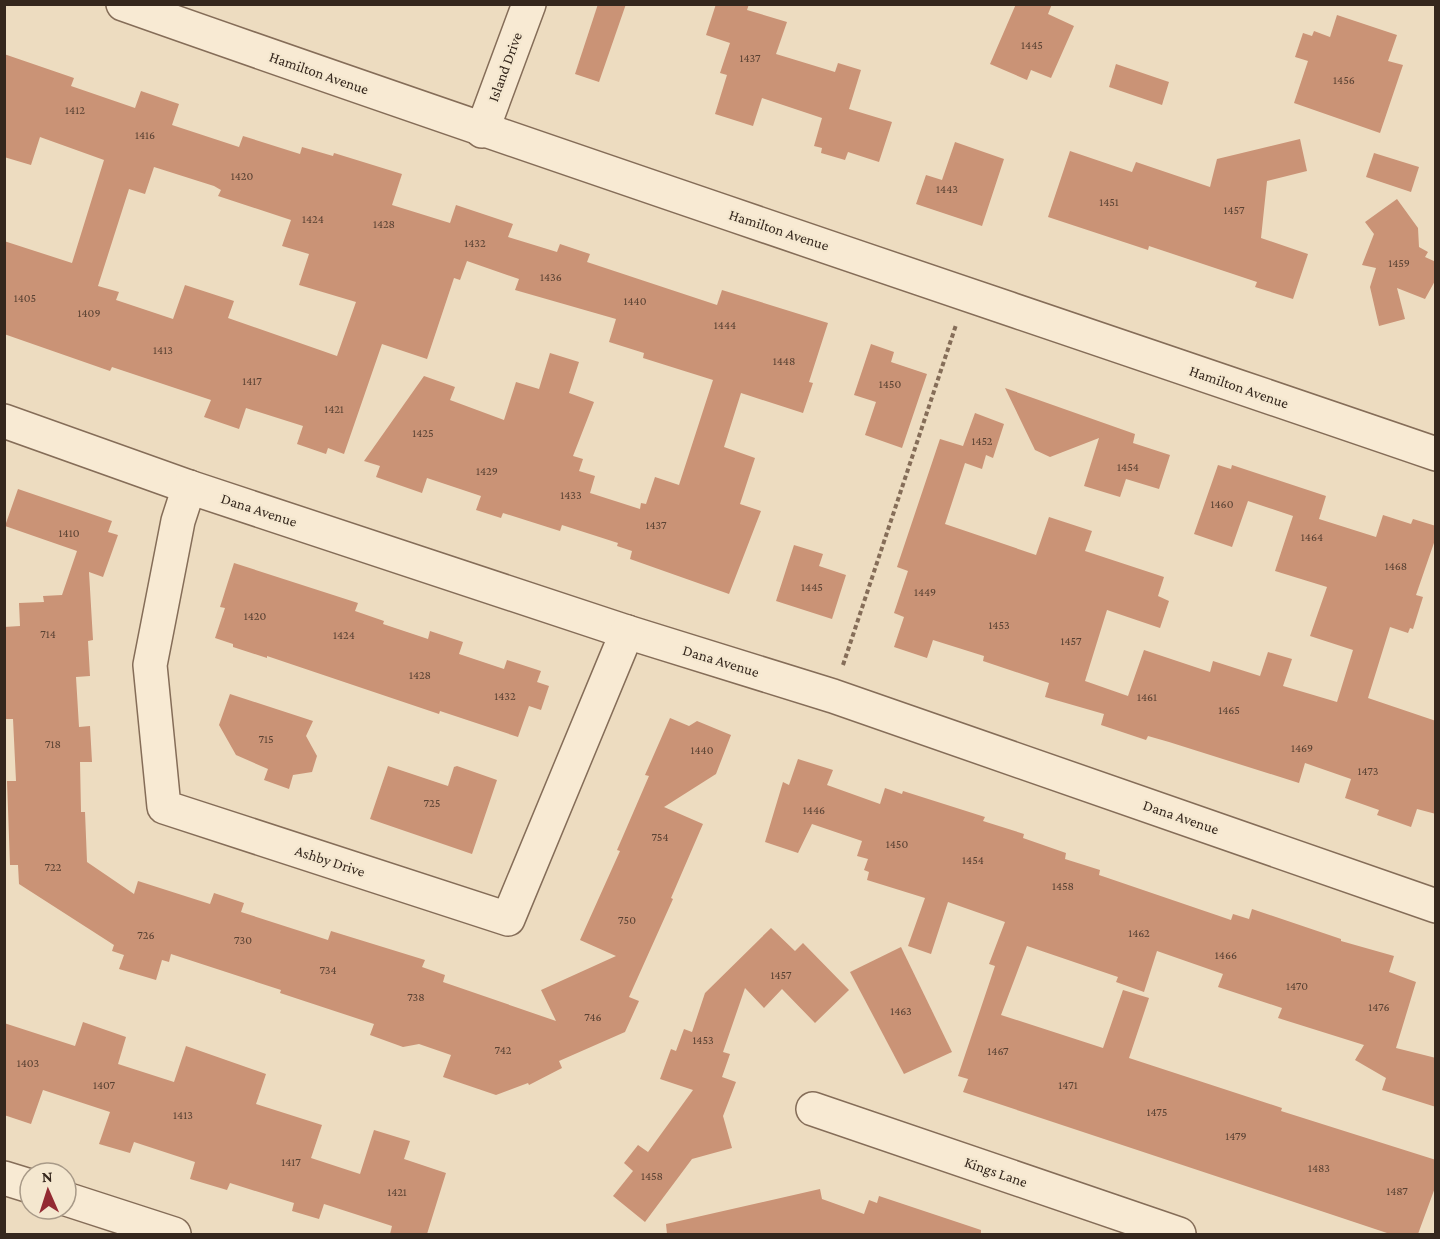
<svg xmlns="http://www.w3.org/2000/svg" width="1440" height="1239" viewBox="0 0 1440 1239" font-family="'Crimson Pro',serif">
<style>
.building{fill:#ca9376;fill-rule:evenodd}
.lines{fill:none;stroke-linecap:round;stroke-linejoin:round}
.minor-casing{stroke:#856d58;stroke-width:36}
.path{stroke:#856d58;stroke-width:4;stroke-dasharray:4.5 3;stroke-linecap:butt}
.minor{stroke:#f8ead3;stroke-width:33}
.labels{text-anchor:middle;stroke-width:4.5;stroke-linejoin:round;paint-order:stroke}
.number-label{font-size:12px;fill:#5a4233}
.street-label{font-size:15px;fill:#35271d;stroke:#f4e7cf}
</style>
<rect width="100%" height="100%" fill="#eddcc0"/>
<g class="building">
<polygon points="598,4 626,4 599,82 575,74"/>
<polygon points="716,4 749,4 747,10 787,22 776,54 835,72 838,63 861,70 849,109 892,122 879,162 848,152 845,160 821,153 822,148 814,146 822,118 762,98 753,126 715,114 727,75 720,73 730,43 706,35"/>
<polygon points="1016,4 1052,4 1048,14 1074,26 1051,78 1031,70 1027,80 990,64"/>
<polygon points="1337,15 1397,35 1388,61 1403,65 1380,133 1294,103 1308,61 1295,57 1303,33 1312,36 1314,31 1330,37"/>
<path d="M4 54 74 78 71 86 135 108 141 91 179 104 172 125 239 147 243 136 300 154 302 147 333 156 334 153 402 174 392 205 450 223 456 205 513 224 508 237 557 252 560 244 590 254 587 262 717 305 722 290 828 323 809 382 813 383 803 413 741 393 724 447 755 458 740 504 761 511 729 594 630 559 632 551 617 546 618 543 562 525 560 531 503 513 501 518 476 510 481 496 427 478 422 493 376 477 380 466 364 461 424 376 455 387 450 400 504 420 516 382 539 389 550 353 579 362 569 393 594 402 573 456 583 459 579 471 595 476 590 493 640 509 641 503 646 504 655 477 679 485 713 380 643 358 644 353 609 342 616 319 515 290 519 279 467 261 460 280 454 278 427 359 382 344 344 454 328 448 326 454 297 444 303 426 246 408 239 429 204 417 211 400 112 367 110 371 4 334V241L72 263 104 160 40 137 31 165 4 157ZM154 167 214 186 221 190 218 196 291 220 282 246 309 254 299 285 356 302 337 356 228 318 234 301 185 285 173 319 116 300 119 292 98 286 129 189 145 194Z"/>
<polygon points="1116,64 1169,82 1162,105 1109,87"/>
<polygon points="1300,139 1307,171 1267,181 1261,238 1308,254 1293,299 1255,287 1257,282 1149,246 1148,250 1048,217 1070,151 1132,172 1136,162 1210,187 1217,159"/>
<polygon points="955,142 1004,159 982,226 916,204 926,175 942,180"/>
<polygon points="1374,153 1419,167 1411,192 1366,177"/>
<polygon points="1397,199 1418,228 1419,247 1428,252 1425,257 1436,262 1436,279 1425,299 1397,288 1405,319 1379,326 1370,287 1376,268 1362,265 1374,234 1365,222"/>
<polygon points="871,344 894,352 891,362 927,374 902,448 865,435 876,402 854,395"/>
<polygon points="1005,388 1135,434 1133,443 1170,455 1159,489 1126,479 1120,497 1084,486 1099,438 1050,457 1035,450"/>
<polygon points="975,413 1004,424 993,458 986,455 982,469 965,463 945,524 1036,555 1049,517 1092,531 1085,551 1164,577 1158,596 1169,601 1160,628 1107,610 1085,681 1128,696 1144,650 1210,672 1213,661 1260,676 1268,652 1292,659 1283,686 1337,702 1353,650 1310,636 1327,587 1275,571 1293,516 1248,501 1232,547 1194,534 1218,465 1231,469 1232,465 1326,496 1319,519 1376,537 1383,515 1411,524 1413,519 1436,526 1436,537 1416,595 1423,597 1413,629 1410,628 1408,633 1390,627 1368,698 1436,721 1436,814 1417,809 1411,827 1377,815 1379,810 1345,798 1351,779 1305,763 1299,783 1169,742 1148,736 1146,740 1101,725 1104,714 1045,697 1049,683 983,661 984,656 933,640 927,658 894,647 904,617 894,613 908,571 897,567 940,439 963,446"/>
<polygon points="18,489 112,521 108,532 118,535 103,577 89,572 93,640 88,641 90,676 76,677 79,727 90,726 92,762 80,762 81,812 85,812 87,862 134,894 138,881 210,904 214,893 244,903 241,912 328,940 331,931 425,960 422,967 445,975 443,982 556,1021 541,990 616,956 580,940 620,851 617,850 649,776 645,775 670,718 689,726 697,721 731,735 716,774 664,807 703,824 671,898 673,899 629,997 639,1001 625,1032 559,1061 562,1068 529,1085 528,1083 496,1095 443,1077 451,1055 419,1044 403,1047 370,1035 374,1024 280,993 281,990 171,954 169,962 162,960 156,980 119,969 124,955 112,951 114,945 19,884 18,865 10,865 7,781 16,781 13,719 4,719 4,627 20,626 19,603 44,602 43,596 62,595 77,551 5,526"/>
<polygon points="794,545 823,554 819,566 846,575 832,619 776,601"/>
<polygon points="234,563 358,603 355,611 384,621 383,624 428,639 430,631 463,642 459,654 504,669 507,660 541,671 537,682 549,686 541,710 529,706 518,737 440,711 439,714 267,656 267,658 233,647 233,644 215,638 225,608 220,607"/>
<polygon points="230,694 313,721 306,736 317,756 312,772 293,775 289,789 264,780 268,769 236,755 219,725"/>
<polygon points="798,759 833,770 827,785 880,804 885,788 902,794 903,791 985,817 983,821 1024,834 1023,838 1066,853 1065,859 1100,870 1099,875 1231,920 1233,914 1249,919 1252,909 1341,939 1341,941 1394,956 1389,972 1416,982 1396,1048 1436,1058 1436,1107 1382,1090 1386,1078 1355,1060 1364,1045 1278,1018 1282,1008 1218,987 1223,974 1157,951 1144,992 1116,982 1118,977 1027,946 1001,1015 1103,1048 1123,990 1149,998 1129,1058 1282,1108 1281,1111 1436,1160 1436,1185 1418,1234 1390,1234 963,1092 968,1079 958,1076 995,966 989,964 1005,922 948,902 931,954 908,946 925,898 867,880 869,872 864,870 868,859 857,856 862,841 812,824 798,853 765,842 783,782 789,785"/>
<polygon points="388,766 448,786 454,767 457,766 497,780 472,854 370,819"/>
<polygon points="771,928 795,951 803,943 849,990 815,1023 782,989 764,1008 745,988 723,1052 730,1054 722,1077 736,1082 723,1116 732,1148 692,1159 645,1222 613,1196 633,1171 624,1163 638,1145 648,1152 693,1090 660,1079 671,1049 676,1051 684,1029 692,1032 705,993"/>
<polygon points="901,947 952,1052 904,1074 850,972"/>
<polygon points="83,1022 126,1037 118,1064 174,1082 186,1046 266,1074 256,1104 322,1125 311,1158 360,1174 374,1130 410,1141 404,1159 446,1173 427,1234 390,1234 392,1226 324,1204 319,1219 292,1211 294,1203 230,1183 227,1190 190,1179 195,1162 134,1142 130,1153 99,1144 110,1112 43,1090 31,1124 4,1115 4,1023 75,1046"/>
<polygon points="820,1189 822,1199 864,1214 869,1200 877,1203 879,1196 981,1230 981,1234 667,1234 666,1224"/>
</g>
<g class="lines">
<g class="minor-casing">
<g id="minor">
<path d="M123 4C559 158 998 304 1436 454"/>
<polyline points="482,131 529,4"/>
<polyline points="4,421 189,487 627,632 833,696 1436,906"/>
<polyline points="189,487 178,521 150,665 164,807 508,919 627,632"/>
<polyline points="813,1109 1179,1234"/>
<polyline points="4,1178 30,1186"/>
<polyline points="66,1199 174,1234"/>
</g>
</g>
<polyline class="path" points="843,665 956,325"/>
<use href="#minor" class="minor"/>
</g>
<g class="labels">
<g class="number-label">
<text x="1032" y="49">1445</text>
<text x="750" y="62">1437</text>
<text x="1344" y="84">1456</text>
<text x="75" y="114">1412</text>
<text x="145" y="139">1416</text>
<text x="242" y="180">1420</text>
<text x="947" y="193">1443</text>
<text x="1109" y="206">1451</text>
<text x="1234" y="214">1457</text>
<text x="313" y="223">1424</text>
<text x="384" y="228">1428</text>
<text x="475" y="247">1432</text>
<text x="1399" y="267">1459</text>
<text x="551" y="281">1436</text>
<text x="25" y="302">1405</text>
<text x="635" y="305">1440</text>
<text x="89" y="317">1409</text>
<text x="725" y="329">1444</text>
<text x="163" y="354">1413</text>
<text x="784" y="365">1448</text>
<text x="252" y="385">1417</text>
<text x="890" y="388">1450</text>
<text x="334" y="413">1421</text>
<text x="423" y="437">1425</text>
<text x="982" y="445">1452</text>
<text x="1128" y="471">1454</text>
<text x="487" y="475">1429</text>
<text x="571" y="499">1433</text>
<text x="1222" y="508">1460</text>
<text x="656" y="529">1437</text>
<text x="69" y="537">1410</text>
<text x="1312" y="541">1464</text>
<text x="1396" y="570">1468</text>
<text x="812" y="591">1445</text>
<text x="925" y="596">1449</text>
<text x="255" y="620">1420</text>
<text x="999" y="629">1453</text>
<text x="48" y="638">714</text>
<text x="344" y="639">1424</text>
<text x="1071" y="645">1457</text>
<text x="420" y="679">1428</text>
<text x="505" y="700">1432</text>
<text x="1147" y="701">1461</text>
<text x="1229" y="714">1465</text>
<text x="266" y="743">715</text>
<text x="53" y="748">718</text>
<text x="1302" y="752">1469</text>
<text x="702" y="754">1440</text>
<text x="1368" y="775">1473</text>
<text x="432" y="807">725</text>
<text x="814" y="814">1446</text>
<text x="660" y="841">754</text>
<text x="897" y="848">1450</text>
<text x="973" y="864">1454</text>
<text x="53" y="871">722</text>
<text x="1063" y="890">1458</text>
<text x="627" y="924">750</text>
<text x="1139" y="937">1462</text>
<text x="146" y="939">726</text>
<text x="243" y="944">730</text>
<text x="1226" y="959">1466</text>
<text x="328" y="974">734</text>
<text x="781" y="979">1457</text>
<text x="1297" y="990">1470</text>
<text x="416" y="1001">738</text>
<text x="1379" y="1011">1476</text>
<text x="901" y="1015">1463</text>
<text x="593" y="1021">746</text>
<text x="703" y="1044">1453</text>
<text x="503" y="1054">742</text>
<text x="998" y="1055">1467</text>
<text x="28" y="1067">1403</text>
<text x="104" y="1089">1407</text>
<text x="1068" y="1089">1471</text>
<text x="1157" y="1116">1475</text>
<text x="183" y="1119">1413</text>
<text x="1236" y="1140">1479</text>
<text x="291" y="1166">1417</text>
<text x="1319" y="1172">1483</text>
<text x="652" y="1180">1458</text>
<text x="1397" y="1195">1487</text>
<text x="397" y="1196">1421</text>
</g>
<g class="street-label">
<text transform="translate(505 67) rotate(-70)" y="5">Island Drive</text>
<text transform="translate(319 73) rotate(19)" y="5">Hamilton Avenue</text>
<text transform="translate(779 230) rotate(18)" y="5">Hamilton Avenue</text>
<text transform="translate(1239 387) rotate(19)" y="5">Hamilton Avenue</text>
<text transform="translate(259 510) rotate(18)" y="5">Dana Avenue</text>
<text transform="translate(721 661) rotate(17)" y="5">Dana Avenue</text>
<text transform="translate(1181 817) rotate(19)" y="5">Dana Avenue</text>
<text transform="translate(330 861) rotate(18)" y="5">Ashby Drive</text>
<text transform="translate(996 1172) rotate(19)" y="5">Kings Lane</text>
</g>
</g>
<rect width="1440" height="1239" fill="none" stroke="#35271d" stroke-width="12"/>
<g transform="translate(48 1191) rotate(357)"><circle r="28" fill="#f4e7cf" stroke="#a89a88" stroke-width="1.5"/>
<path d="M0-4.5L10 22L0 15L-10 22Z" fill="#932a32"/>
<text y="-9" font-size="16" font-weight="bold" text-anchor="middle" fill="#35271d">N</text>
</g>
</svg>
